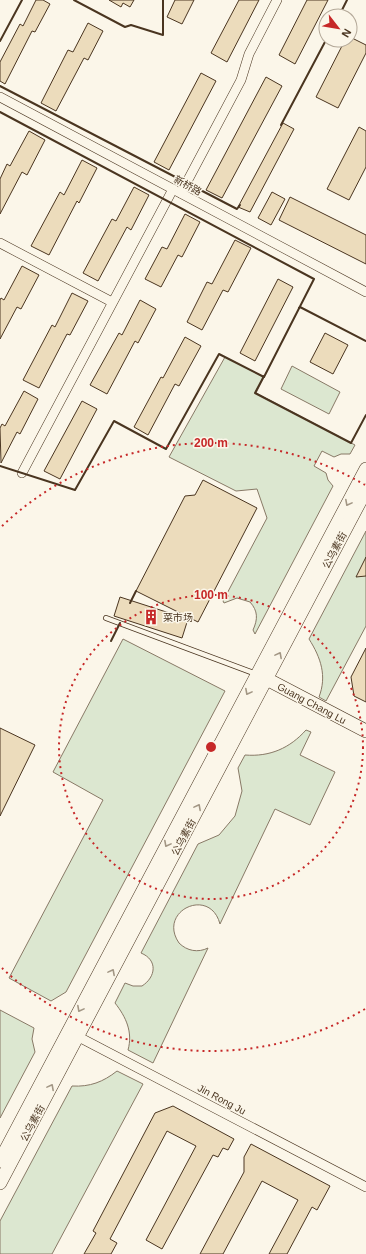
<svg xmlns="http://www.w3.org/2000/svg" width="366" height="1254" viewBox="0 0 366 1254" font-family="Arial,'Noto Sans SC',sans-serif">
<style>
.green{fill:#dce7d0;stroke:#887966}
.building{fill:#ecdcbc;stroke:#4a3520}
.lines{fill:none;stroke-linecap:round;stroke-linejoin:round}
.lane-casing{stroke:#4a3520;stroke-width:6}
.street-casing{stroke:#4a3520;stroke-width:10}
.secondary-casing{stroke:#4a3520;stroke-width:14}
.lane{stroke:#fbf6e9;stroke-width:4.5}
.street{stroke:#fbf6e9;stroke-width:9}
.secondary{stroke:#fbf6e9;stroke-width:13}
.wall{stroke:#4a3520;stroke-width:2}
.oneway{stroke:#a29684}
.ring{fill:none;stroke:#c62828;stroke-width:2;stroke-dasharray:2 4}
.labels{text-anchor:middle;stroke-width:3;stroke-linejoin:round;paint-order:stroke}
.street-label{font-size:10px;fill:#4a3520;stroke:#fbf6e9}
.poi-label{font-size:10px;fill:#4a3520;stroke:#fbf6e9;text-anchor:start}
.centre{fill:#c62828;stroke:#fbf6e9;stroke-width:2}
.ring-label{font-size:12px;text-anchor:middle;font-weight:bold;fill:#c62828;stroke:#fbf6e9;stroke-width:3;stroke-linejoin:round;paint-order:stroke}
</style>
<rect width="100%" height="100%" fill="#fbf6e9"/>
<g class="green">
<path d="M225 357 264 377 256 393 355 445 350 454H341L334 457 322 451 314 466 326 473 328 480 333 486 255 634 253 630C258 619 258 611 250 602L237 598 224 603 223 601 267 518 257 489 236 491 169 457Z"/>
<polygon points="292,366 340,392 329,414 281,389"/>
<path d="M366 531V626L326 701 319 697C327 676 321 658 309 639Z"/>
<polygon points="123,639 225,691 66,992 51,1001 9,978 103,800 53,772"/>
<path d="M306 730 311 732 300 755 335 772 310 825 275 809 220 924C210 886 157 911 179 943 187 951 198 953 208 948L153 1063 128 1050C133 1032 126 1017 115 1003L125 983 133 986H142C156 977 158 960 141 953L198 844 219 835 235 816 242 791 238 768 245 755C270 757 290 748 306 730Z"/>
<polygon points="0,1010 34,1028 32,1039 35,1052 0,1118"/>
<path d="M117 1071 143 1084 52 1254H0V1221L72 1086C90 1087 103 1082 117 1071Z"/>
</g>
<g class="building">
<polygon points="36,0 43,0 50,4 35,32 32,31 5,84 0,81 0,62 20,24 23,26"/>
<polygon points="109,0 134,0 130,7 123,3 121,7"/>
<polygon points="175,0 194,0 182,24 167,17"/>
<polygon points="239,0 259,0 227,62 211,53"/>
<polygon points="307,0 328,0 295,64 279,55"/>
<polygon points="88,23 103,31 88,60 84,58 56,111 41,103 68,50 73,52"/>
<polygon points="350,37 366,45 366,53 338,108 316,97 345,40 350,40"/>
<polygon points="201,73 216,81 169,170 154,162"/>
<polygon points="266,77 282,86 222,198 206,190"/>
<polygon points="283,123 294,129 250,212 238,207"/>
<polygon points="359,127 366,131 366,167 349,200 327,189"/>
<polygon points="29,131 45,140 27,175 22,172 0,214 0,179 7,164 10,166"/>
<polygon points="82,160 97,168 79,203 77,201 49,255 31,246 60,192 64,195"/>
<polygon points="134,187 149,195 131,230 127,227 98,281 83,273 112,219 116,221"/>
<polygon points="272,192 285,199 271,225 258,218"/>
<polygon points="290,197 366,235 366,264 279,220"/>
<polygon points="185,214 200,222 182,257 178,255 161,287 145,279 162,247 167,249"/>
<polygon points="235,240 251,248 228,292 223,290 202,330 187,322 207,282 212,284"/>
<polygon points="22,266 39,275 21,309 17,307 0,339 0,300 1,298 4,300"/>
<polygon points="278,279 293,287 255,361 240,353"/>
<polygon points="72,293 88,301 70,335 67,334 39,388 23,380 52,325 55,327"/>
<polygon points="140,300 156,309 138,343 135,341 107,394 90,385 119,333 122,335"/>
<polygon points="325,333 348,345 333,374 310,362"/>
<polygon points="185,337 201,346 179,386 175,384 148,435 134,427 161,377 163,378"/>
<polygon points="24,391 38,399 20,434 17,432 1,463 0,428 2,424 5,426"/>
<polygon points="82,401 97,409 60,479 44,471"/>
<polygon points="203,480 257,508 198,622 136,591 185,496 195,495"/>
<polygon points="366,557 366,576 356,577"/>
<polygon points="120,597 188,619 182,638 114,616"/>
<polygon points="366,648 366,702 354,696 351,677"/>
<polygon points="0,728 35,745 0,816"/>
<polygon points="173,1106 234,1139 228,1150 223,1148 218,1157 213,1155 162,1249 146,1240 196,1146 167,1131 110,1239 117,1243 111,1254 84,1254 96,1233 93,1231 155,1113"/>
<polygon points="251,1144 330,1186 317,1210 312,1207 287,1254 269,1254 298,1200 262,1181 223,1254 200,1254 244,1172 244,1157"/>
</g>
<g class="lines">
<g class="lane-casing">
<polyline id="lane" points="106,618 256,674"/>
</g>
<g class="street-casing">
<g id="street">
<polyline points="0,97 366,292"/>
<polyline points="181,193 241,80 249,54 277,0"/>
<polyline points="0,243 112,302"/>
<polyline points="22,473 173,189"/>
<polyline points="73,1034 366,1187"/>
</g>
</g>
<g class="secondary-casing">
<g id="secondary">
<polyline points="259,675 366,731"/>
<polyline points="0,1161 366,469"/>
<polyline points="0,1183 366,490"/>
</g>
</g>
<use href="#lane" class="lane"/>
<use href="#street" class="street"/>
<use href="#secondary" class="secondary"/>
<g class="wall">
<polyline points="74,0 125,27 131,25 163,35 163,0"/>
<polyline points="339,16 347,0"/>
<polyline points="0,41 22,0"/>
<polyline points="0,86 237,209 240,205"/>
<polyline points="0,112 314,279 264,377 219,354 166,449 114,421 75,490 0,466"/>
<polyline points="281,125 326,40"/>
<polyline points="299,308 300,307 366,341"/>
<polyline points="264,376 255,393 351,443 366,415"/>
<polyline points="130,603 136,591"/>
<polyline points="111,641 120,623"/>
</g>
</g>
<defs><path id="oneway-chevron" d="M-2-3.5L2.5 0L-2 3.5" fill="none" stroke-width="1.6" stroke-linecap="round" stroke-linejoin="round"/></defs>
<g class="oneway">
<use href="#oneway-chevron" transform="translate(348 503) rotate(118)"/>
<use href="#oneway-chevron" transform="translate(279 655) rotate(-62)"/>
<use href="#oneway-chevron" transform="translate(248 692) rotate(118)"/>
<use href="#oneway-chevron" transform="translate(198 807) rotate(-62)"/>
<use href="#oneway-chevron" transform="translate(167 844) rotate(118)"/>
<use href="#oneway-chevron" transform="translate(112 972) rotate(-62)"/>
<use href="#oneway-chevron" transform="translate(80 1009) rotate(118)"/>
<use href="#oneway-chevron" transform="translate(51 1087) rotate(-62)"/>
</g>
<g class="ring">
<circle cx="211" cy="747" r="152"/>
<path d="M365 1009A304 304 0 0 1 2 968M2 526A304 304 0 0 1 365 485"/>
</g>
<defs>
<g id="building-bare" transform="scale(1.2)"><path d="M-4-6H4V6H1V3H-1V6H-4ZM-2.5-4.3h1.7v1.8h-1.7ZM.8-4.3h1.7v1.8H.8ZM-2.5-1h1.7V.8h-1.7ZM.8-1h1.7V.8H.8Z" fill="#c62828" stroke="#fbf6e9" stroke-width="2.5" paint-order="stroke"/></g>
</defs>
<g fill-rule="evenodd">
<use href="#building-bare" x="151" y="617"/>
</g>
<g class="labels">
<g class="street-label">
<text transform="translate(188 185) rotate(28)" y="4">新桥路</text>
<text transform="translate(334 550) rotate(-62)" y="4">公乌素街</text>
<text transform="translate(312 703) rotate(28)" y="4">Guang Chang Lu</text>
<text transform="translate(183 837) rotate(-62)" y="4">公乌素街</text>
<text transform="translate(222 1099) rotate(28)" y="4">Jin Rong Ju</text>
<text transform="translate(32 1123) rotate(-62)" y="4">公乌素街</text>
</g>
<g class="poi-label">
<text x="163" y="621">菜市场</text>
</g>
</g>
<circle cx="211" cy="747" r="6" class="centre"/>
<g class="ring-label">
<text x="211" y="447">200 m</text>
<text x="211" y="599">100 m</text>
</g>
<g transform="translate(338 28) rotate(121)"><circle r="19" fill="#fbf6e9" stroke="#b4a999"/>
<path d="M0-3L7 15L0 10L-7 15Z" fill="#c62828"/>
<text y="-6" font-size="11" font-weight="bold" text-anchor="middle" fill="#4a3520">N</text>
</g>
</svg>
